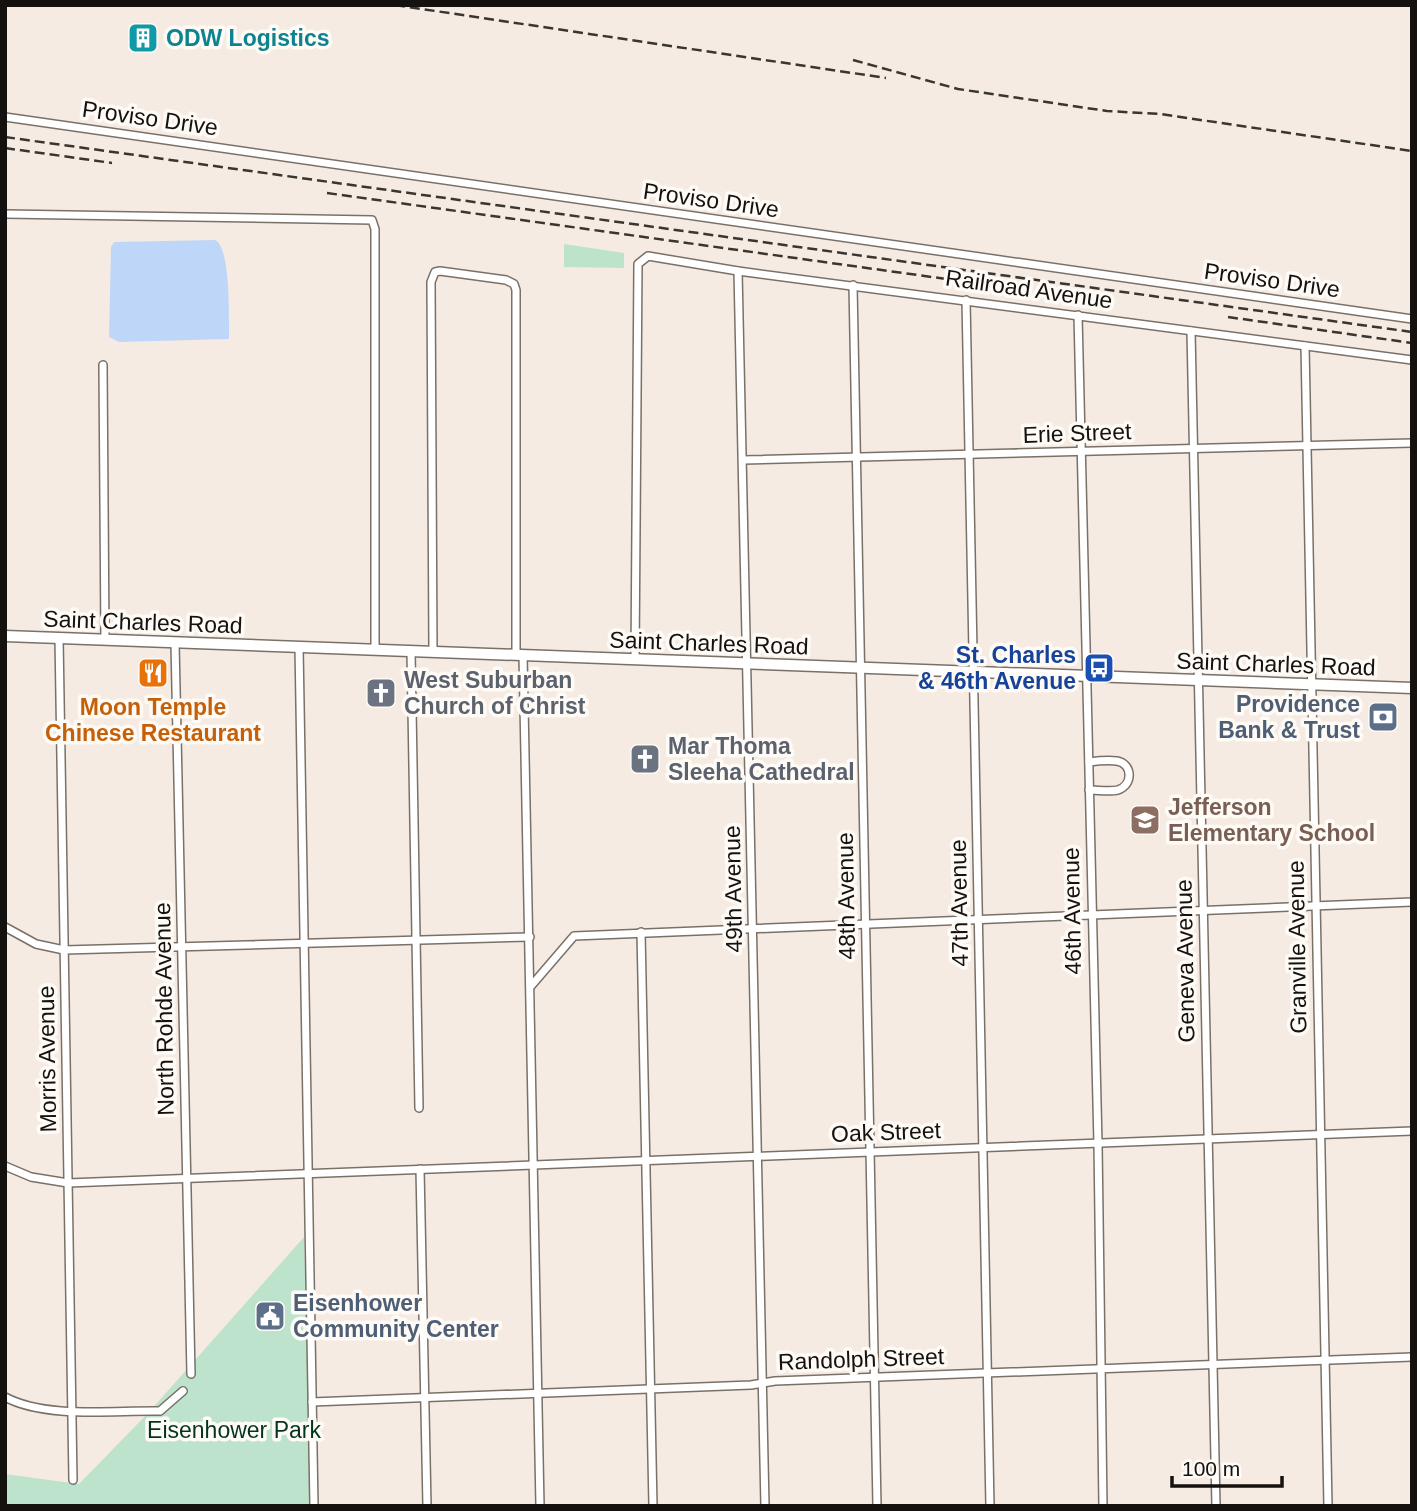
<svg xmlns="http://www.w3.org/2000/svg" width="1417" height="1511" viewBox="0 0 1417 1511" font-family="Arial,sans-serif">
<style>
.green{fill:#bee3cc}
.water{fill:#bed7f8}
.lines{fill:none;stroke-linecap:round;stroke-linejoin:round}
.street-casing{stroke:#797068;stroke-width:10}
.secondary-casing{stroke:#797068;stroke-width:13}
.street{stroke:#fff;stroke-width:7}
.secondary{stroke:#fff;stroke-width:10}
.rail{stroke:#393531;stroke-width:2.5;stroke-dasharray:10 5;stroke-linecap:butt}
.labels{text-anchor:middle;stroke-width:7;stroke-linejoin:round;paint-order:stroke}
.culture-label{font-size:23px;font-weight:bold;fill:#0d838f;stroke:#fefaf6;text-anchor:start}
.street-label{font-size:23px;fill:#14110e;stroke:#fefaf6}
.transit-label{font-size:23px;font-weight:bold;fill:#164399;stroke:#fefaf6;text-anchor:end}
.worship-label{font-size:23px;font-weight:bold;fill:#5b616d;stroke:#fefaf6;text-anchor:start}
.service-label{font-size:23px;font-weight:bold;fill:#4e5e75;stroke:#fefaf6;text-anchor:end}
.food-label{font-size:23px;font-weight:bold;fill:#c56008;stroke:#fefaf6}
.education-label{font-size:23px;font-weight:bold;fill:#785e54;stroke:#fefaf6;text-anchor:start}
.park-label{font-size:23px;fill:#03351e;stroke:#fefaf6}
</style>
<rect width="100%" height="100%" fill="#f6ebe3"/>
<g class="green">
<polygon points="564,244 624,253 624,268 564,267"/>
<polygon points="304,1237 312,1506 5,1506 5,1474 79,1484 149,1412"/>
</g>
<path class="water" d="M215 240C231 247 229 321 229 339L119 342 109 337 111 247 114 242Z"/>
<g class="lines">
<g class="street-casing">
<g id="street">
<polyline points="5,117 1412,319"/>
<polyline points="5,214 372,220 375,229 375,650"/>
<polyline points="738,271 765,1506"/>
<polyline points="853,285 877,1506"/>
<polyline points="966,300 990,1506"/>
<polyline points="1078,315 1098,1144 1103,1506"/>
<polyline points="1191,331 1216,1506"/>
<polyline points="1305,346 1328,1506"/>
<polyline points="103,365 105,640"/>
<polyline points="743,460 1412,443"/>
<polyline points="59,638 73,1480"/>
<polyline points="175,643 191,1374"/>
<polyline points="299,647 314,1506"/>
<polyline points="411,651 419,1108"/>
<polyline points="433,652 431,282 435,272 440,271 506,280 514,284 516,290 516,655"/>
<polyline points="523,655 540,1506"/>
<polyline points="635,659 638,264 648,256 738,271 1412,360"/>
<path d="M1089 762C1097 761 1108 760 1117 761 1133 764 1133 785 1118 790 1110 792 1098 790 1089 790"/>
<polyline points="5,927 36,944 64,950 530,937"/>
<polyline points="641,932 653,1506"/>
<polyline points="531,986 574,936 1412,902"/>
<polyline points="5,1166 31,1177 68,1183 1412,1131"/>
<polyline points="420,1169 427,1506"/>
<path d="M5 1397C46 1419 114 1410 160 1411L183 1391"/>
<polyline points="312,1402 751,1385 775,1381 1412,1357"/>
</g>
</g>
<g class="secondary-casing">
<polyline id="secondary" points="5,636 1412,688"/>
</g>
<use href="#street" class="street"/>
<use href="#secondary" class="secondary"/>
<g class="rail">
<polyline points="395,5 886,78"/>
<polyline points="853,60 958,89 1107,111 1160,114 1412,151"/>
<polyline points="5,137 1412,332"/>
<polyline points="5,148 112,163"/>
<polyline points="327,193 968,282"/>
<polyline points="1228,317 1412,343"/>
</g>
</g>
<defs>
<g id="building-square" transform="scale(1.575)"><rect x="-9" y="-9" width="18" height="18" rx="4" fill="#0f9aa8" stroke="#fefaf6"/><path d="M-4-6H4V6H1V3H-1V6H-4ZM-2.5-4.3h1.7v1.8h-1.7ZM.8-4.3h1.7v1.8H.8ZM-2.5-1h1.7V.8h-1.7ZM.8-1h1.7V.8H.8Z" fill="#fff"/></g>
<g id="bus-square" transform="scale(1.575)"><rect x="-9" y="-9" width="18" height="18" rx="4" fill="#1a4fb4" stroke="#fefaf6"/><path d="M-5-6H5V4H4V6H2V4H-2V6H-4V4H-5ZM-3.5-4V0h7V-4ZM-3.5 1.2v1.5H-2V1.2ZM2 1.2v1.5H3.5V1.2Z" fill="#fff"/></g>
<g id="restaurant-square" transform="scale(1.575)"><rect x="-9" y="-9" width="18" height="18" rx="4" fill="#e8710a" stroke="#fefaf6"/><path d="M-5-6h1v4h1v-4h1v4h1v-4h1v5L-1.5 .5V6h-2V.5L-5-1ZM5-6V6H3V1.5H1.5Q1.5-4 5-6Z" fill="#fff"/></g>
<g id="church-square" transform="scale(1.575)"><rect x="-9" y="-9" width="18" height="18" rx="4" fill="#6b7280" stroke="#fefaf6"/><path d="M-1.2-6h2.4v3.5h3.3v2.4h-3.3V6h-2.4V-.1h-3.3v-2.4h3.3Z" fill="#fff"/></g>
<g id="bank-square" transform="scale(1.575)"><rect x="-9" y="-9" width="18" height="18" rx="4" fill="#5c6f8a" stroke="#fefaf6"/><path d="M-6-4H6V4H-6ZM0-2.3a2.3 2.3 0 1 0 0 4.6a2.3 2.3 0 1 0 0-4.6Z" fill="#fff"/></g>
<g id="school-square" transform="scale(1.575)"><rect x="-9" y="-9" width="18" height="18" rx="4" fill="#8d6e63" stroke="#fefaf6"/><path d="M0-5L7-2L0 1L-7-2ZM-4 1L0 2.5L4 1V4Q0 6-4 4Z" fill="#fff"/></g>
<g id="civic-square" transform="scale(1.575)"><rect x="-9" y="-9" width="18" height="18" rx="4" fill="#5c6f8a" stroke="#fefaf6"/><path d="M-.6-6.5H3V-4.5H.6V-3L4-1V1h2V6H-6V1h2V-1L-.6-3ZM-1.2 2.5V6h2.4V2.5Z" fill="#fff"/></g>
</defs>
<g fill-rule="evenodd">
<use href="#building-square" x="143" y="38"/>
<use href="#bus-square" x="1099" y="668"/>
<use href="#restaurant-square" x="153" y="673"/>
<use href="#church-square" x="381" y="693"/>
<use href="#bank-square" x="1383" y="717"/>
<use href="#church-square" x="645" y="759"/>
<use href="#school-square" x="1145" y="820"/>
<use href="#civic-square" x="270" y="1316"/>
</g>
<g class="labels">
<g class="culture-label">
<text x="166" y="46">ODW Logistics</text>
</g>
<g class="street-label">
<text transform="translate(150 118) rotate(8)" y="8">Proviso Drive</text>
<text transform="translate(711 200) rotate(8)" y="8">Proviso Drive</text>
<text transform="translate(1272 280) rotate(8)" y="8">Proviso Drive</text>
<text transform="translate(1029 289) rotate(8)" y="8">Railroad Avenue</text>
<text transform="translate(1077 433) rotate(-2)" y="8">Erie Street</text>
<text transform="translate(143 622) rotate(2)" y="8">Saint Charles Road</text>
<text transform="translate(709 643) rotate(2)" y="8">Saint Charles Road</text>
<text transform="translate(1276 664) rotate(2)" y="8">Saint Charles Road</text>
<text transform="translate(733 889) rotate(-91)" y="8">49th Avenue</text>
<text transform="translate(846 896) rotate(-91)" y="8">48th Avenue</text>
<text transform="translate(959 903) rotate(-91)" y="8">47th Avenue</text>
<text transform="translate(1072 911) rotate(-91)" y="8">46th Avenue</text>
<text transform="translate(1297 947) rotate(-91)" y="8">Granville Avenue</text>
<text transform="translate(1185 961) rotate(-91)" y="8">Geneva Avenue</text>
<text transform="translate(164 1009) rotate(-91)" y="8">North Rohde Avenue</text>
<text transform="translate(47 1059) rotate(-91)" y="8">Morris Avenue</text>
<text transform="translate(886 1132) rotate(-2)" y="8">Oak Street</text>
<text transform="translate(861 1359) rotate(-2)" y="8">Randolph Street</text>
</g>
<g class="transit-label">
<text x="1076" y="663">St. Charles<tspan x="1076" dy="26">&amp; 46th Avenue</tspan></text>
</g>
<g class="worship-label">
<text x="404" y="688">West Suburban<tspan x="404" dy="26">Church of Christ</tspan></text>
<text x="668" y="754">Mar Thoma<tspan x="668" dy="26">Sleeha Cathedral</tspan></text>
</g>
<g class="service-label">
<text x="1360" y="712">Providence<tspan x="1360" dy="26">Bank &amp; Trust</tspan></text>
<text x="293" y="1311" text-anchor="start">Eisenhower<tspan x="293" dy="26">Community Center</tspan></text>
</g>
<g class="food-label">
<text x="153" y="715">Moon Temple<tspan x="153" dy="26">Chinese Restaurant</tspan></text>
</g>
<g class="education-label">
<text x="1168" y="815">Jefferson<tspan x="1168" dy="26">Elementary School</tspan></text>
</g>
<g class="park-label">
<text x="234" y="1438">Eisenhower Park</text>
</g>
</g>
<rect width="1417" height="1511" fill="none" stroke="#14110e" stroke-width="14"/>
<path d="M1172 1476v10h110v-10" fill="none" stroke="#14110e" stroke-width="3.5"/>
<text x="1182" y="1476" font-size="21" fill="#14110e" stroke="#fefaf6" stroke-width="5" paint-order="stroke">100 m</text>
</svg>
